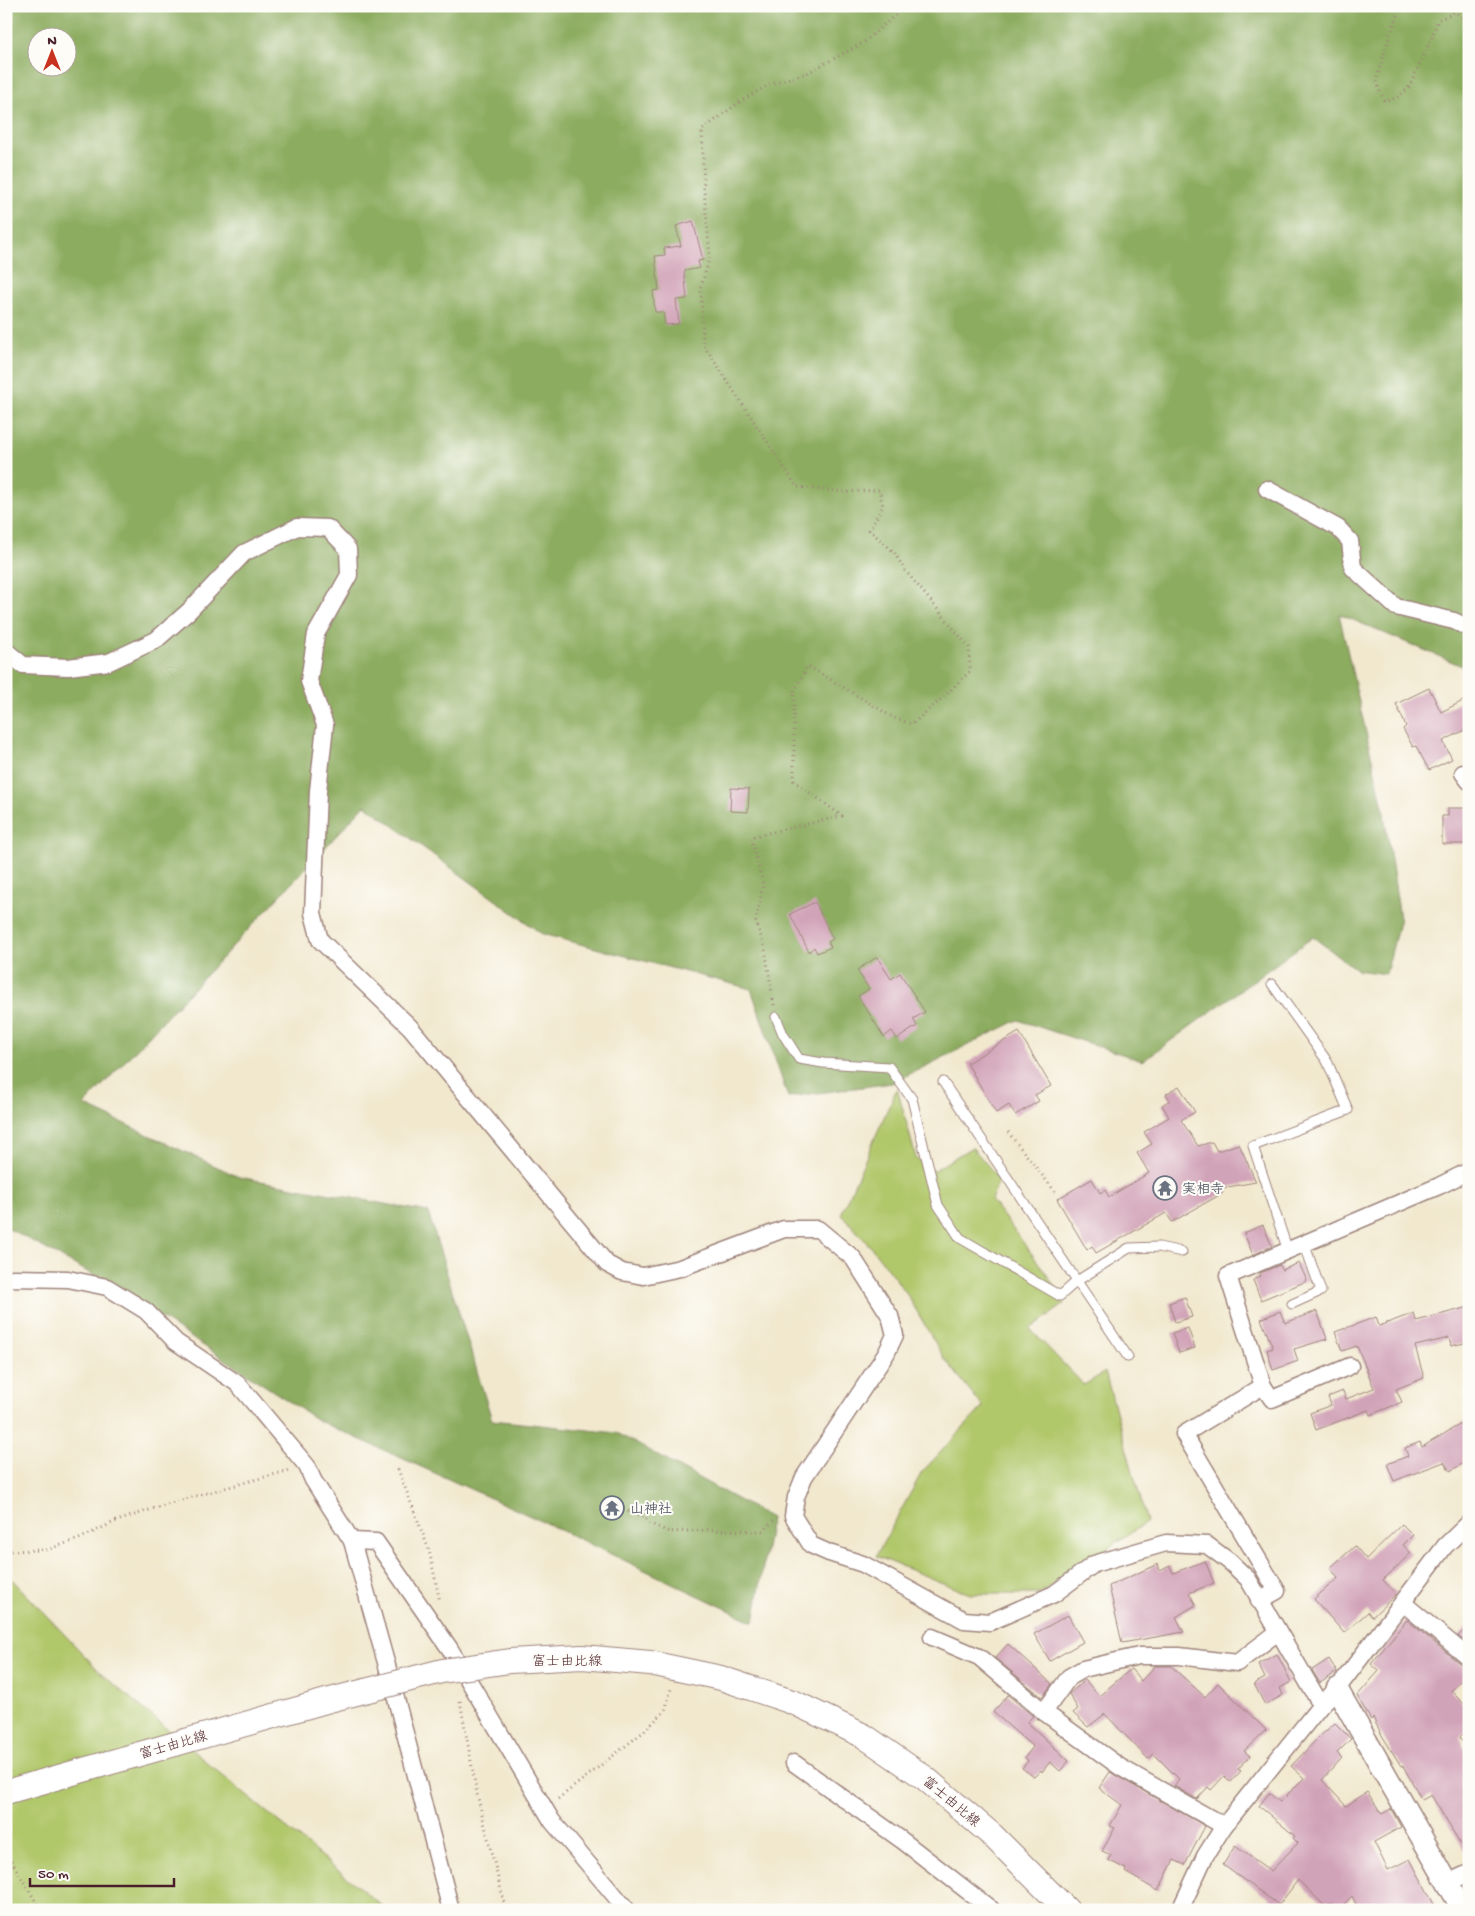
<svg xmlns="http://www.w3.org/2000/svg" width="1475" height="1916" viewBox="0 0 1475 1916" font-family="'Gochi Hand','Klee One',sans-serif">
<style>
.green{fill:#b0c76b;stroke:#7d734b}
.forest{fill:#8cac5f;stroke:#6b6645;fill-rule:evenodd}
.building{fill:#d1a3b8}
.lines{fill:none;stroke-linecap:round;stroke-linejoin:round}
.service-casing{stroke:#9e847c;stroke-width:11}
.minor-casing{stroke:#9e847c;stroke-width:19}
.tertiary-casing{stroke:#9e847c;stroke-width:24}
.secondary-casing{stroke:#9e847c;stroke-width:26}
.path{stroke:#9e847c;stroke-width:3;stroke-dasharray:1 4;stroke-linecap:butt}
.service{stroke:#fff;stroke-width:9}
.minor{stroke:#fff;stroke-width:16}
.tertiary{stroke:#fff;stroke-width:21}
.secondary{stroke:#fff;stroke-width:24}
.secondary-bridge-casing{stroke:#9e847c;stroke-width:26;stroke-linecap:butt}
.secondary-bridge{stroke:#fff;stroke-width:24}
.labels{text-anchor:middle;stroke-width:4;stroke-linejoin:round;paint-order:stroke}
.worship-label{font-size:14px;font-weight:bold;fill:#5b616d;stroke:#fdfcf7;text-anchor:start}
.street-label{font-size:14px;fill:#4a1f2b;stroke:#fdfcf7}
</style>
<rect width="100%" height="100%" fill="#fdfcf7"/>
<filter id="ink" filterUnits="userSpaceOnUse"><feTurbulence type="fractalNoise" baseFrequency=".02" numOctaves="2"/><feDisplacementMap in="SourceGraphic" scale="10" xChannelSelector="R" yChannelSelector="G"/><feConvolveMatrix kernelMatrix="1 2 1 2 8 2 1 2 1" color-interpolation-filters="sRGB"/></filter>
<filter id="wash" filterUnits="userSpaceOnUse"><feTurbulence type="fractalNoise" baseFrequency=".0096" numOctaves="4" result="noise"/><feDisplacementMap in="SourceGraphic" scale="20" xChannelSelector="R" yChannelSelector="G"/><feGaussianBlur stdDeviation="1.12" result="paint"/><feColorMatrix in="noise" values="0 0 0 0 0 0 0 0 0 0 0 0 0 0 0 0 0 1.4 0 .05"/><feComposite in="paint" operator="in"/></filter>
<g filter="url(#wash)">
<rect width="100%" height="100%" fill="#f1e8ce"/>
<g class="green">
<polygon points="897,1088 916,1158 933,1171 972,1147 999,1179 991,1200 1047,1274 1065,1304 1030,1329 1084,1385 1105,1372 1147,1522 1039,1594 970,1594 876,1556 922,1472 983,1407 944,1358 905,1291 870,1246 841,1214"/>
<polygon points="6,1573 102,1674 236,1787 387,1910 6,1910"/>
</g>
<path class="forest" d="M6 6H1469V669L1339 614 1383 807 1400 918 1386 974 1357 970 1313 937 1143 1061 1018 1020 892 1083 788 1097 751 989 542 934 365 805 84 1105 239 1177 428 1212 492 1420 617 1433 771 1518 754 1622 537 1519 319 1421 106 1282 6 1227ZM38 38H68V68H38Z"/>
<g id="blocks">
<g class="building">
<polygon points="693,221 703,260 698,261 700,268 684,271 687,299 676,300 679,324 665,325 663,312 655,312 653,291 659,290 655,256 665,255 664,248 681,246 676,226"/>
<polygon points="1429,688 1441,712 1469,698 1469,728 1443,741 1452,759 1429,770 1416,746 1413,747 1403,729 1406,726 1396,704"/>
<polygon points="731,788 749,789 748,812 730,811"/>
<polygon points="1448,808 1469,808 1469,844 1442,844 1442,816 1448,816"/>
<polygon points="815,902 833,939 828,942 831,947 817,953 814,947 809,952 790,914"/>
<polygon points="877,957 891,979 900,973 925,1012 913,1019 917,1026 897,1039 892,1031 884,1037 858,996 869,989 857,970"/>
<polygon points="1019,1032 1051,1086 1035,1095 1039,1101 1015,1115 1009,1105 996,1113 967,1063"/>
<polygon points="1179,1086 1195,1112 1181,1120 1198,1146 1212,1142 1217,1151 1239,1144 1256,1182 1222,1188 1223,1193 1172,1222 1166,1213 1096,1253 1092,1246 1087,1250 1057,1199 1092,1179 1100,1193 1105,1190 1109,1197 1149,1173 1137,1153 1152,1144 1144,1132 1169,1117 1162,1105 1170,1100 1166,1094"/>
<polygon points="1263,1225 1272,1246 1253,1255 1244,1233"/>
<polygon points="1299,1263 1307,1281 1261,1300 1253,1280 1261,1276 1260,1273 1280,1265 1282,1270"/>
<polygon points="1185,1297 1192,1317 1175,1322 1169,1303"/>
<polygon points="1469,1307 1469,1342 1451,1346 1449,1338 1415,1346 1424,1378 1396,1389 1402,1402 1370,1415 1368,1410 1316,1430 1310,1413 1331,1405 1328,1397 1343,1391 1346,1399 1374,1388 1357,1346 1342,1351 1335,1332 1376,1317 1379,1326 1414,1313 1416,1321"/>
<polygon points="1280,1311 1285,1323 1317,1311 1327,1339 1294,1349 1298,1361 1273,1370 1267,1350 1273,1348 1261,1319"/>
<polygon points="1188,1328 1195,1348 1179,1353 1172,1333"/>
<polygon points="1469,1419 1469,1460 1450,1471 1444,1462 1394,1481 1387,1464 1408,1456 1405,1448 1420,1442 1422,1447"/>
<polygon points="1402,1524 1413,1535 1403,1545 1411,1553 1383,1580 1396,1594 1372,1617 1368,1612 1344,1633 1314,1599 1338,1578 1330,1568 1355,1546 1366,1559"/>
<polygon points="1205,1561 1214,1583 1189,1593 1196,1605 1176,1617 1184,1632 1122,1643 1109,1586 1158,1564 1160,1571 1170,1566 1173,1573"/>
<polygon points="1068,1615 1083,1642 1050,1661 1034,1634"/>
<polygon points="1407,1620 1463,1666 1469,1668 1469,1671 1451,1691 1469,1709 1469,1728 1460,1737 1469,1757 1469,1858 1431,1795 1422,1800 1403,1766 1401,1766 1383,1737 1373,1718 1371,1720 1357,1696 1379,1671 1371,1664"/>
<polygon points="1469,1626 1469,1645 1458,1636"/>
<polygon points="1008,1644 1052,1684 1042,1697 995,1658"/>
<polygon points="1277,1654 1291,1682 1280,1688 1283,1695 1265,1705 1254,1684 1265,1678 1258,1664"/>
<polygon points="1329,1659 1337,1672 1320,1683 1312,1670"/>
<polygon points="1155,1666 1171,1666 1205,1697 1218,1683 1266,1730 1244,1751 1250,1756 1238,1769 1241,1771 1231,1782 1224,1776 1211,1790 1208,1787 1197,1799 1174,1786 1179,1779 1154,1754 1148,1759 1105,1714 1088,1727 1073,1713 1078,1709 1069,1694 1085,1680 1099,1696 1131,1669 1141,1681"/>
<polygon points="1008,1695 1033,1716 1027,1722 1069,1761 1060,1771 1050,1762 1042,1772 1041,1770 1034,1777 1022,1768 1028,1761 1025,1757 1033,1747 993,1712"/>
<polygon points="1335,1723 1351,1739 1337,1753 1342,1758 1322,1780 1346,1806 1367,1792 1382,1814 1391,1809 1401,1827 1374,1842 1388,1870 1410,1859 1437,1910 1359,1910 1352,1896 1338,1910 1331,1903 1326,1907 1298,1880 1279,1905 1223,1865 1235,1846 1271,1871 1298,1843 1293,1838 1295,1836 1259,1806 1269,1793 1280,1802 1304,1778 1291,1766 1319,1737"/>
<polygon points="1110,1772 1205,1826 1185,1865 1174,1860 1158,1891 1125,1872 1126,1869 1108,1860 1111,1855 1102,1851 1115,1828 1110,1826 1122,1805 1099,1788"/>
</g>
</g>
</g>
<g filter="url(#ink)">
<use href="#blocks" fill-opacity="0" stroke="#9e847c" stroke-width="1"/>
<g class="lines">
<g class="service-casing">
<g id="service">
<polyline points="1272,984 1327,1061 1348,1110 1253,1146 1288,1251"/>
<polyline points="776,1017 783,1034 799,1059 823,1063 889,1067 912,1099 938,1205 960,1238 1060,1296 1077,1281 1129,1248 1159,1247 1182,1252"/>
<polyline points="943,1082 1128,1357"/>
<polyline points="1292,1304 1321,1291 1304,1243"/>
</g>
</g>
<g class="minor-casing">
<g id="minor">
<polyline points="1267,489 1338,528 1350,541 1353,568 1396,607 1454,621 1469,628"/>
<polyline points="6,651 23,665 68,667 109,662 156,640 189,611 244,553 297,527 328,528 348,549 349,575 316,634 309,681 325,725 318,791 313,913 320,940 410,1027 607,1264 622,1272 643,1276 680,1268 784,1229 818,1229 853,1258 890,1316 895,1335 886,1354 804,1477 796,1497 793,1516 811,1545 829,1553 863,1564 964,1620 990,1622 1054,1594 1094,1564 1166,1543 1207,1545 1230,1562 1248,1579 1321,1705"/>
<polyline points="1463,773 1469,781"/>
<polyline points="6,1279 14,1278 68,1279 107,1287 146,1311 176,1342 238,1384 307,1466 313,1480 352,1541 394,1691 451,1910"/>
<polyline points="1263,1386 1272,1399 1350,1366"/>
<polyline points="352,1541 376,1542 450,1649 552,1821 627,1910"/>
<polyline points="1259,1601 1277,1591 1184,1434 1263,1386 1228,1276 1439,1186 1469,1171"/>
<polyline points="1403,1603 1469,1658"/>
<polyline points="932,1637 979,1657 1044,1712 1120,1767 1224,1826"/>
<polyline points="1044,1712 1069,1677 1083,1669 1117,1661 1139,1656 1179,1656 1237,1663 1278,1632"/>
<polyline points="794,1763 903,1841 992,1910"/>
<polyline points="1447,1883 1469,1873"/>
<polyline points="1180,1910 1205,1856 1224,1826 1321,1705 1337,1689 1445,1546 1469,1523"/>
</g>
</g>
<g class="tertiary-casing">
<polyline id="tertiary" points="1337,1689 1463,1910"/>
</g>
<g class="secondary-casing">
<polyline id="secondary" points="795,1703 864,1736 925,1778 993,1836 1067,1910"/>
</g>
<g class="path">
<polyline points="1402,6 1390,34 1376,81 1384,101 1396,98 1408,89 1431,40 1438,20 1455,12 1466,20 1469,26"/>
<polyline points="774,1005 765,949 756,922 763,884 751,837 842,816 794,781 794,691 808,666 894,718 912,724 946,695 970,671 969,647 904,569 894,552 869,530 883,506 879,490 846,492 797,487 703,344 701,287 710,256 704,190 702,130 741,101 770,84 807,73 863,43 906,6"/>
<polyline points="1008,1132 1057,1194"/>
<polyline points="398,1469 429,1550 440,1602"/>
<polyline points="623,1510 643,1516 649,1523 669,1532 707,1530 763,1531 776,1518"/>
<polyline points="6,1551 46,1550 79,1539 114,1522 167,1504 290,1470"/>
<polyline points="460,1701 477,1794 506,1910"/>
<polyline points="558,1799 642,1733 665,1711 671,1689"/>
<polyline points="6,1852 41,1910"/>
</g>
<use href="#service" class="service"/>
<use href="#minor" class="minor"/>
<use href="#tertiary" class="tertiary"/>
<use href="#secondary" class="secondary"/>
<g class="secondary-bridge-casing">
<polyline id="secondary-bridge" points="6,1792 326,1701 442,1671 510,1661 582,1657 650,1663 721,1678 795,1703"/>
</g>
<use href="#secondary-bridge" class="secondary-bridge"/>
</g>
</g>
<defs>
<g id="temple-ring" transform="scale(1.25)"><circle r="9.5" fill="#fdfcf7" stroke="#6b7280" stroke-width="1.5"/><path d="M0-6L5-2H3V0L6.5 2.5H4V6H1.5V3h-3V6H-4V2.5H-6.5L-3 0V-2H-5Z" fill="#6b7280"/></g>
</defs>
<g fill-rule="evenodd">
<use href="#temple-ring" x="1165" y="1188"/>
<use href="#temple-ring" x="612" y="1508"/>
</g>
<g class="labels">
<g class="worship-label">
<text x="1182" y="1193">実相寺</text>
<text x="630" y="1513">山神社</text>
</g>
<g class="street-label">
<text x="567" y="1665">富士由比線</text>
<text transform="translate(173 1744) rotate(-16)" y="5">富士由比線</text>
<text transform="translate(952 1801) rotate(40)" y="5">富士由比線</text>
</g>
</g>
<rect width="1475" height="1916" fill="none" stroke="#fdfcf7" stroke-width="25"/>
<g transform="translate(52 52)"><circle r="24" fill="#fdfcf7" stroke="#b5a4a5"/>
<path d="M0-4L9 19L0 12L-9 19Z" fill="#c8321e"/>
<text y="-8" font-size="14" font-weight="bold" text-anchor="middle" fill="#4a1f2b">N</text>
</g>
<path d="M30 1878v8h144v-8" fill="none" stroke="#4a1f2b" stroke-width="2.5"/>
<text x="38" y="1878" font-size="15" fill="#4a1f2b" stroke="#fdfcf7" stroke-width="4" paint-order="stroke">50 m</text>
</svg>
